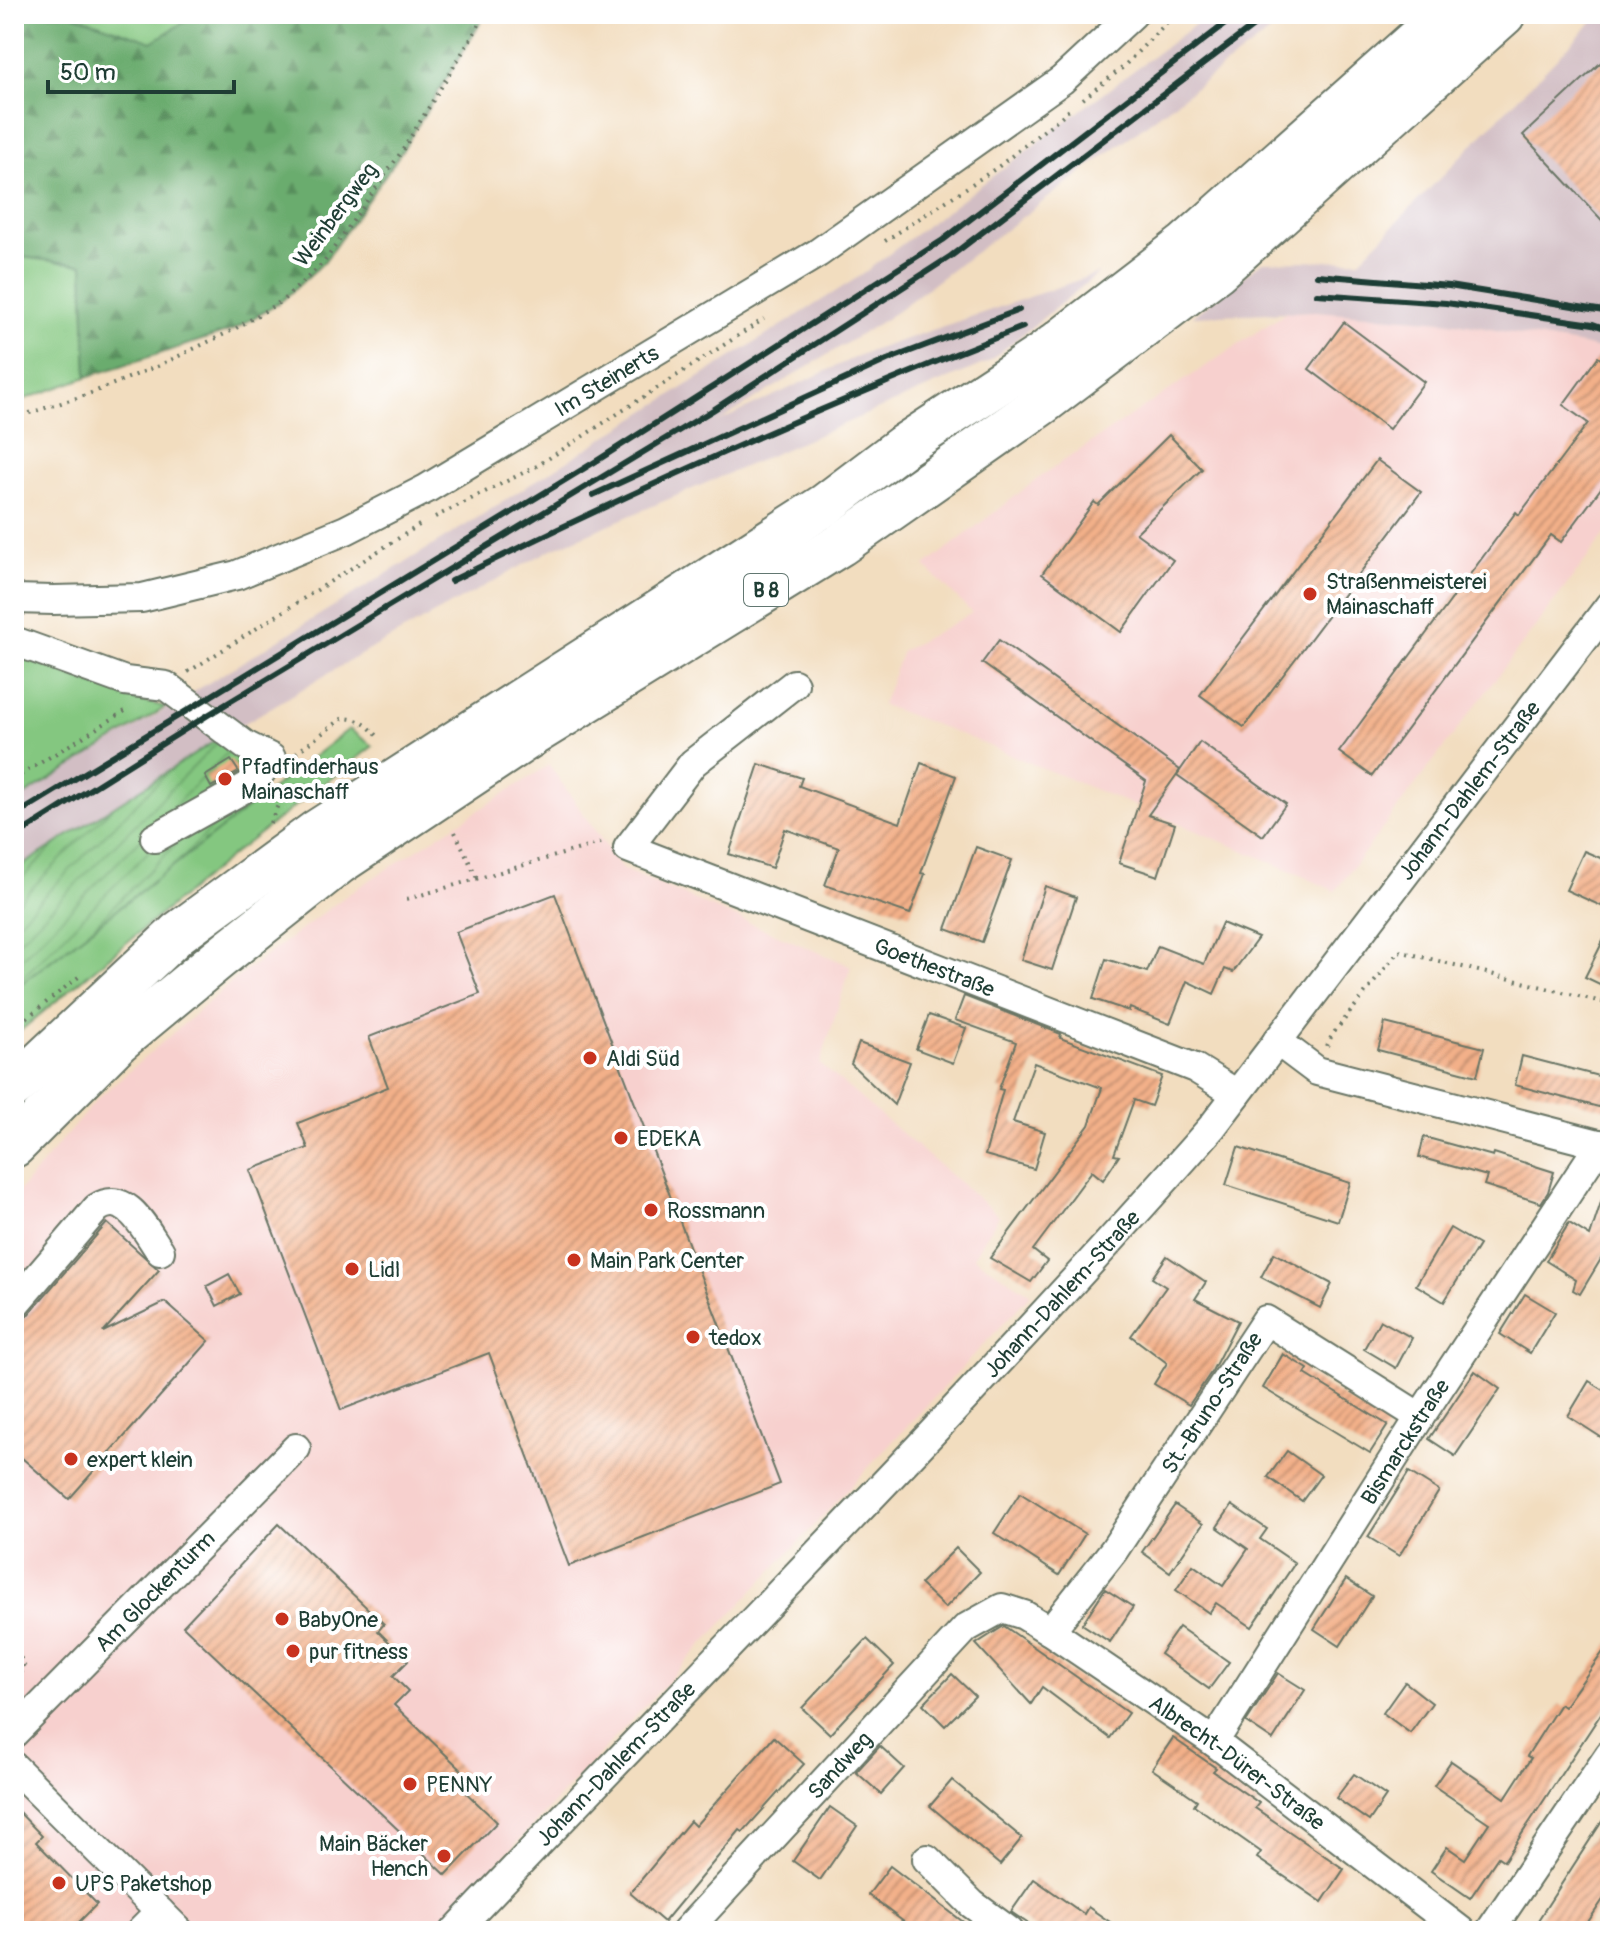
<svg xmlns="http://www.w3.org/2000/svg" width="1624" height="1945" viewBox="0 0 1624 1945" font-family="Pangolin,sans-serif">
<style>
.built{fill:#f7d0ce}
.industrial{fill:#d2bec4}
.grass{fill:#84c780;stroke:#52825a;stroke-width:2}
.forest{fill:url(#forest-firs);stroke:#457451;stroke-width:2}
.garden{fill:url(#garden-furrows);stroke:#52825a;stroke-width:2}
.building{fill:url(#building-hatch)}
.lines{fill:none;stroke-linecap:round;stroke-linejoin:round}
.minor-casing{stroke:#697565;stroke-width:32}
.highway-casing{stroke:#697565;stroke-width:46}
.path{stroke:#697565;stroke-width:4;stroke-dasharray:2 6;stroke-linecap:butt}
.minor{stroke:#fff;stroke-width:28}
.highway{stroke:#fff;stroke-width:42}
.rail{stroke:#1f3d34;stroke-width:6}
.poi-dot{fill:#c8321e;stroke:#fff;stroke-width:3}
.labels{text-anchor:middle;stroke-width:8;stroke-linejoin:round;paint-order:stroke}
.shield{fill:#fff;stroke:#627771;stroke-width:2}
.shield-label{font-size:20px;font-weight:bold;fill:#1f3d34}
.street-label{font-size:22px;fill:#1f3d34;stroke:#fff}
.poi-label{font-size:22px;fill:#1f3d34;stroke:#fff;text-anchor:start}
</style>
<defs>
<pattern id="forest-firs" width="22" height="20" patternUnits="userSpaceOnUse" patternTransform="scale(2)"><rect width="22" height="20" fill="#6bac6e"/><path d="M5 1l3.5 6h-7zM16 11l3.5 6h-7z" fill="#578d5b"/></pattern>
<pattern id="garden-furrows" width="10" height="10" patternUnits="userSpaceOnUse" patternTransform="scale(2)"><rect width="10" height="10" fill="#84c780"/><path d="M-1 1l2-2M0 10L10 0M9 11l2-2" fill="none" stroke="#6ba36a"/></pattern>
<pattern id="building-hatch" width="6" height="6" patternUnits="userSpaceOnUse" patternTransform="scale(2)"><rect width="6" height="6" fill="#f3b089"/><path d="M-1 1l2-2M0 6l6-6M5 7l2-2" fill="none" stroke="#c49071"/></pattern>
</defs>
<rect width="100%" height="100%" fill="#fff"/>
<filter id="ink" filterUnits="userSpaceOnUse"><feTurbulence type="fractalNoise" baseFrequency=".0125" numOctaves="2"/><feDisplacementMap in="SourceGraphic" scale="16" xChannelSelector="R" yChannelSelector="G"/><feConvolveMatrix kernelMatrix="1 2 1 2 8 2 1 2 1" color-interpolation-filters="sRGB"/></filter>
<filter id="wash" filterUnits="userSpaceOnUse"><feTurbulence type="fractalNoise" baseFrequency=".006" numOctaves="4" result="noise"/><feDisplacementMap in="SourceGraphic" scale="32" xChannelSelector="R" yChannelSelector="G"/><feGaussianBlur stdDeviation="1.8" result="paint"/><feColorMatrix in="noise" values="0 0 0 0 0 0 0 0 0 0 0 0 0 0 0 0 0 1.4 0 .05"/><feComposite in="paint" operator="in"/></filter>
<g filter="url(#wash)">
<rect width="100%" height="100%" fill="#f2ddbf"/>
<g class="built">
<polygon points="1316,311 1444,321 1583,345 1610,352 1610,528 1335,891 1274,863 955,732 882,705 902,651 972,613 925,566 1044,474 1287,312"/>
<polygon points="549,765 622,869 851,966 820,1064 999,1216 973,1257 1031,1294 434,1931 14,1931 14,1197 98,1098 233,981 351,892"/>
</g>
<g class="industrial">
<polygon points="1209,14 1294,14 886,319 716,423 862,354 1099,273 988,362 550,550 351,660 218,739 14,871 14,802 466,525 857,278"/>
<polygon points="1600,14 1610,14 1610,352 1583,345 1444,321 1316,311 1193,316 1262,262 1360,260"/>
</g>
<g class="grass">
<polygon points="71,14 197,14 152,43"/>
<polygon points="14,256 83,264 87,377 14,403"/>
<polygon points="14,654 133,699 166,707 14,802"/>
<polygon points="349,729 373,746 237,851 14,1036 14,989"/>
</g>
<polygon class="forest" points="14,14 71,14 152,42 197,14 483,14 478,27 402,151 324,262 283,300 233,330 87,377 83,265 14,256"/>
<polygon class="garden" points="218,739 250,762 253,804 14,989 14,871"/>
<g id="blocks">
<g class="building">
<polygon points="1610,54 1610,229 1523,135"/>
<polygon points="1344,322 1424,382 1389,429 1309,369"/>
<polygon points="1598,357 1610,366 1610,476 1561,542 1551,535 1372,776 1339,752 1516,512 1519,515 1588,423 1563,405"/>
<polygon points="1169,435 1202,469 1136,533 1173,560 1121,632 1042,574 1094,502 1098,505"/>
<polygon points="1377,460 1421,492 1244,727 1200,695"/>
<polygon points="999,640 1180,770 1148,815 1175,824 1158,876 1119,863 1146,781 982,663"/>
<polygon points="1200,742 1286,804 1263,836 1177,775"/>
<polygon points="231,760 239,772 211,787 205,776"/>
<polygon points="921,763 956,776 921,873 925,874 910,914 825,885 839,848 785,829 772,868 729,854 759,764 802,778 799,786 900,823"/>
<polygon points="976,847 1012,860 982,942 946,929"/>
<polygon points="1584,851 1610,862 1610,910 1566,890"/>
<polygon points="1045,886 1076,897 1052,970 1021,960"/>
<polygon points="555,894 780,1484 569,1566 489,1353 341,1410 250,1170 308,1148 298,1123 388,1087 369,1037 480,994 456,932"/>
<polygon points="1222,923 1258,938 1233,972 1225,969 1214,994 1187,981 1170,1024 1130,1008 1129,1011 1093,999 1106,959 1147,972 1158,946 1204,964"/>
<polygon points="1610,927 1610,989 1585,977"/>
<polygon points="964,996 1061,1034 1060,1038 1162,1076 1151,1106 1134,1100 1114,1155 1119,1156 1103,1180 1092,1171 1033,1250 1047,1261 1031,1282 990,1258 1089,1125 1102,1088 1034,1063 1013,1122 1045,1132 1034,1169 985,1155 1003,1090 999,1089 1016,1042 955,1020"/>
<polygon points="929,1015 966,1028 953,1063 916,1049"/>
<polygon points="1385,1023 1484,1048 1477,1076 1378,1050"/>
<polygon points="859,1043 910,1062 894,1105 851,1064"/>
<polygon points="1522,1056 1610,1079 1610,1110 1515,1085"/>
<polygon points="1424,1137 1493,1156 1494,1153 1554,1172 1548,1192 1541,1203 1484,1185 1487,1176 1419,1157"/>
<polygon points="1238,1147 1350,1183 1338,1221 1226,1185"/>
<polygon points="1606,1187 1610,1188 1610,1244 1580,1294 1573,1290 1576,1280 1546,1261 1569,1223 1590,1236"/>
<polygon points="107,1223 159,1270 103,1332 165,1302 209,1341 69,1499 14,1451 14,1326 27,1316"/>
<polygon points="1450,1228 1479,1245 1444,1302 1416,1285"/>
<polygon points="1274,1253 1332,1284 1320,1308 1261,1277"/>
<polygon points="1167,1256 1206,1282 1195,1299 1238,1321 1212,1371 1189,1405 1154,1384 1167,1363 1131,1336 1166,1287 1152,1278"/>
<polygon points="229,1274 240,1294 217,1306 207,1286"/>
<polygon points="1525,1294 1555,1312 1530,1353 1500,1334"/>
<polygon points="1380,1320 1412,1338 1396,1368 1364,1349"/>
<polygon points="1283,1354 1308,1369 1305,1374 1388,1425 1370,1453 1263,1388"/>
<polygon points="1475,1371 1500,1389 1455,1456 1429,1439"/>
<polygon points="1589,1381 1610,1394 1610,1443 1568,1416"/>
<polygon points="1287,1451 1321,1475 1302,1501 1268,1477"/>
<polygon points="1409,1472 1439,1491 1399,1556 1368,1537"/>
<polygon points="1020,1493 1085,1534 1059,1575 994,1533"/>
<polygon points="1175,1505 1203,1524 1170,1572 1142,1552"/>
<polygon points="1232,1505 1267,1529 1260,1539 1295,1563 1252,1627 1216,1603 1209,1613 1176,1590 1193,1565 1223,1586 1248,1549 1217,1527"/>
<polygon points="279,1524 384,1624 378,1631 408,1661 393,1676 408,1691 394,1705 467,1775 458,1785 497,1822 446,1875 183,1626"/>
<polygon points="956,1548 980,1572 945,1608 920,1584"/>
<polygon points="1346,1579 1372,1596 1340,1646 1314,1629"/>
<polygon points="1105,1589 1133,1607 1110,1642 1082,1624"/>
<polygon points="1004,1626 1128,1713 1110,1738 1042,1687 1031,1704 976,1644"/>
<polygon points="1179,1627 1229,1662 1209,1689 1160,1654"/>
<polygon points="867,1639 894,1665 830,1734 802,1708"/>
<polygon points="1610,1642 1610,1700 1504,1861 1498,1857 1470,1898 1431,1871 1447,1847 1465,1859 1489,1823 1434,1786 1451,1761 1505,1798 1531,1758 1527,1756 1560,1704 1564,1707"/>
<polygon points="1278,1673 1305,1690 1273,1740 1246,1722"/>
<polygon points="952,1674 975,1696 945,1726 923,1704"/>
<polygon points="1405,1682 1432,1703 1410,1733 1383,1713"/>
<polygon points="774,1737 804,1764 743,1832 740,1830 664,1922 630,1893 690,1821 695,1826"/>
<polygon points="1173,1738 1216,1768 1213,1771 1259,1803 1255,1808 1344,1869 1322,1902 1257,1858 1261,1852 1194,1805 1197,1800 1152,1769"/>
<polygon points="880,1746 904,1768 881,1794 856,1772"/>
<polygon points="1354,1774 1386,1796 1369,1821 1336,1798"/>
<polygon points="952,1780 1022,1838 1000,1865 930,1806"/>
<polygon points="14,1807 42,1836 36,1842 97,1904 70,1931 14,1931"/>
<polygon points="830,1807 857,1826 820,1880 793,1861"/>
<polygon points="1610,1809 1610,1889 1582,1931 1531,1931"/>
<polygon points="890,1866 975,1931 916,1931 868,1895"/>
<polygon points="1034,1879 1084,1914 1088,1907 1123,1931 1039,1931 1011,1912"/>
</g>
</g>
</g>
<g filter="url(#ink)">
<use href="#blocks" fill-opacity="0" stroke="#697565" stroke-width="2"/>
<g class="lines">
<g class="minor-casing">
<g id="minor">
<path id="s1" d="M14 599 53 600 142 598 237 575 346 530 426 489 818 253 1062 80 1133 14"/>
<polyline points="14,641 125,681 166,686 245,745 271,758 252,784 155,838"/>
<path id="s2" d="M794 684 693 763 628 848 1195 1068 1237 1094"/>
<polyline points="1277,1041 1317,1071 1610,1147"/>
<path d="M14 1305 97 1208C127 1189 145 1230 160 1251"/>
<path id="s3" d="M1050 1631 1114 1550 1266 1320 1420 1417"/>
<path id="s4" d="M14 1733 296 1448"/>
<path id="s5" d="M1214 1742 1420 1417 1600 1144"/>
<polyline points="14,1767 179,1931"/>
<polyline points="927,1859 972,1904 1009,1931"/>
<polyline points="141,1931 160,1912"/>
<path id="s6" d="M455 1931C709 1664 969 1403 1212 1127L1610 605"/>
<path id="s7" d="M686 1931 966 1628 1002 1608 1024 1615 1050 1631 1214 1742 1461 1931"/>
<polyline points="1490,1931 1610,1754"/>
</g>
</g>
<g class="highway-casing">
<g id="highway">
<polyline points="14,1087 178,933 317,831 825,505 903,446 1043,354 1185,245 1445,14"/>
<polyline points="14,1146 119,1041 218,959 339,863 532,735 840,545 1043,403 1216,272 1504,14"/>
</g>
</g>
<g class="path">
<polyline points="1083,99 1122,68 1175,14"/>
<polyline points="885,241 998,167 1073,107"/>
<polyline points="14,418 86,395 158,366 233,330 283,300 324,262 402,151 478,27 483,14"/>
<polyline points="435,517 537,466 764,319"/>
<polyline points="188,672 424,522"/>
<path d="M296 753 343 718C361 719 368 725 380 739"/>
<polyline points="14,779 130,708"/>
<polyline points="270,823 278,805 276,793"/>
<polyline points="455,832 478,880"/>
<polyline points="407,899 604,842"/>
<polyline points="14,1028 81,975"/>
<polyline points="1327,1046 1332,1035 1399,951 1610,1004"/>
<polyline points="14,1643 25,1668 14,1679"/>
</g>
<use href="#minor" class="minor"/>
<use href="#highway" class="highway"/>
<g class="rail">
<polyline points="1317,275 1449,286 1610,312"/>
<polyline points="1317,294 1446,303 1593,324 1610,330"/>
<polyline points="593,495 887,360 1019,310"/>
<path d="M451 581C637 489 829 403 1023 327"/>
<polyline points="14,816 598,460 943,240 1238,14"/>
<polyline points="14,837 208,715 713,410 951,256 1269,14"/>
</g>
</g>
</g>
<g class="poi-dot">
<circle cx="1310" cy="594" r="8"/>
<circle cx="225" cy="779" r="8"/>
<circle cx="590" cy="1058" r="8"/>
<circle cx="621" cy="1138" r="8"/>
<circle cx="651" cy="1210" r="8"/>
<circle cx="574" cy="1260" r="8"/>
<circle cx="352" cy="1269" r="8"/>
<circle cx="693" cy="1337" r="8"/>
<circle cx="71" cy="1459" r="8"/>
<circle cx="282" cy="1619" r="8"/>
<circle cx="293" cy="1651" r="8"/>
<circle cx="410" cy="1784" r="8"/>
<circle cx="444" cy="1856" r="8"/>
<circle cx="59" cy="1883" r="8"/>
</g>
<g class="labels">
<rect class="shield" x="744" y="574" width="44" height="32" rx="6"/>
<g class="shield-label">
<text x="766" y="597">B 8</text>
</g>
<g class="street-label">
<text transform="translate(335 214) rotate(-53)" y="8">Weinbergweg</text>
<text dy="8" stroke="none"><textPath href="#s1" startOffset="644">Im Steinerts</textPath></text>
<text dy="8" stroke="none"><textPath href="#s6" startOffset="1528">Johann-Dahlem-Straße</textPath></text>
<text dy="8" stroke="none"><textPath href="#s2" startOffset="564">Goethestraße</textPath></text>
<text dy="8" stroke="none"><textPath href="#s6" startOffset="880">Johann-Dahlem-Straße</textPath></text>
<text dy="8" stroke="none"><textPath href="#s3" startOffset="280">St.-Bruno-Straße</textPath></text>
<text dy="8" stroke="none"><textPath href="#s5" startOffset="356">Bismarckstraße</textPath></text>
<text dy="8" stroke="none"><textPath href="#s4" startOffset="200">Am Glockenturm</textPath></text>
<text dy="8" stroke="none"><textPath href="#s7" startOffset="736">Albrecht-Dürer-Straße</textPath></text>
<text dy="8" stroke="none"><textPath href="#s6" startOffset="232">Johann-Dahlem-Straße</textPath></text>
<text dy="8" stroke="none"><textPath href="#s7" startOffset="226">Sandweg</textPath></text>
</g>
<g class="poi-label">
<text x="1326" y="589">Straßenmeisterei<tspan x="1326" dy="25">Mainaschaff</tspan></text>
<text x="241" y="774">Pfadfinderhaus<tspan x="241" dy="25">Mainaschaff</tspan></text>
<text x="606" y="1066">Aldi Süd</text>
<text x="637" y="1146">EDEKA</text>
<text x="667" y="1218">Rossmann</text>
<text x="590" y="1268">Main Park Center</text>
<text x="368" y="1277">Lidl</text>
<text x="709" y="1345">tedox</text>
<text x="87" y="1467">expert klein</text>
<text x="298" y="1627">BabyOne</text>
<text x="309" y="1659">pur fitness</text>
<text x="426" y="1792">PENNY</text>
<text x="428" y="1851" text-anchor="end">Main Bäcker<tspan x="428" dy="25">Hench</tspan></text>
<text x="75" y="1891">UPS Paketshop</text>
</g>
</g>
<rect width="1624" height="1945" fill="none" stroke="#fff" stroke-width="48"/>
<path d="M48 80v12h186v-12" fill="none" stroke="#1f3d34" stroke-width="4"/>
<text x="60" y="80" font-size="24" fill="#1f3d34" stroke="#ffffff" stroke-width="6" paint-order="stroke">50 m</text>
</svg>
